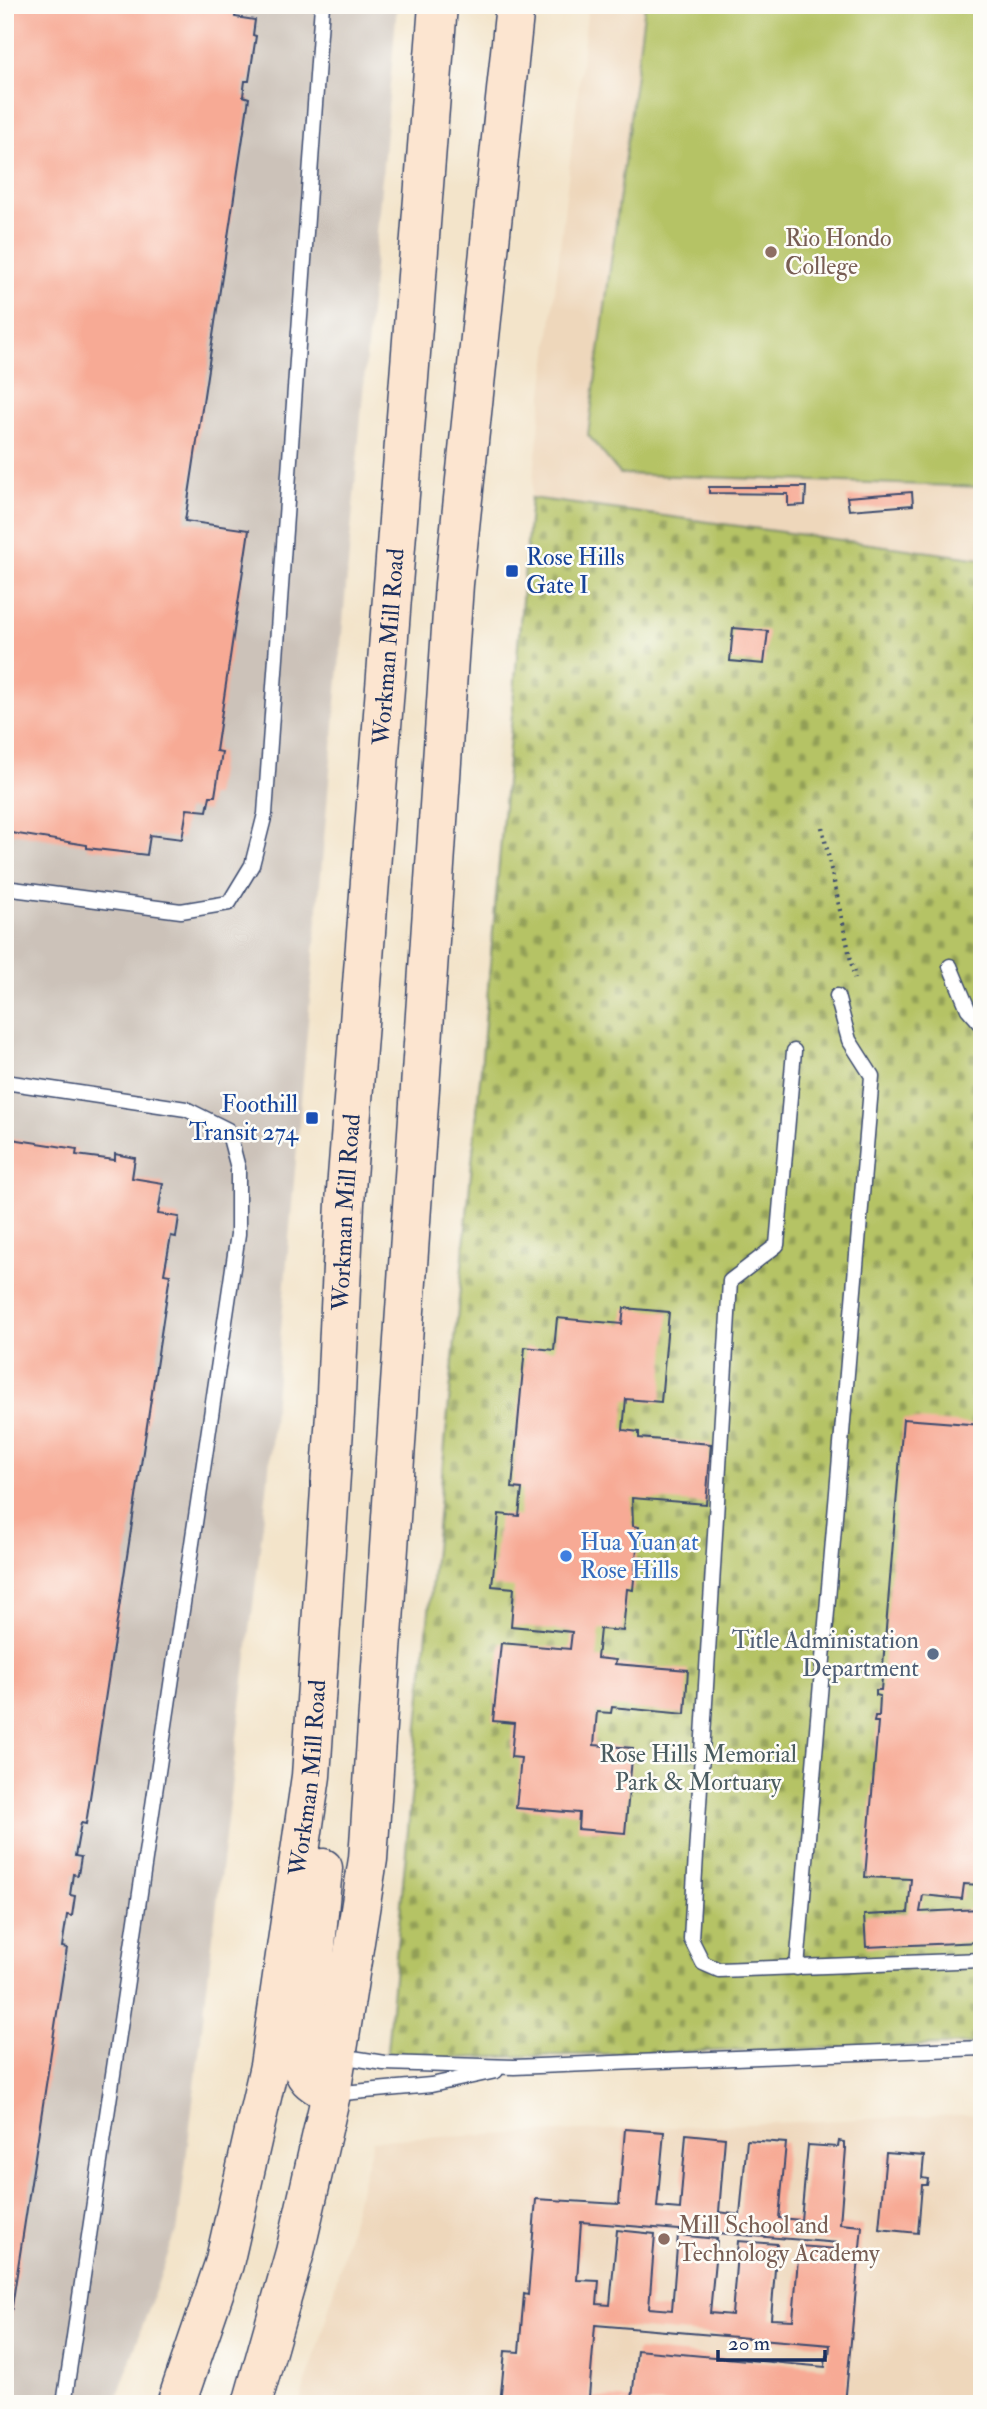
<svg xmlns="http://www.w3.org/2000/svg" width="987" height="2409" viewBox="0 0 987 2409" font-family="'IM FELL Double Pica',serif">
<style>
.built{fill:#eed7bb}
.industrial{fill:#ccc2b9}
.cemetery{fill:url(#cemetery-stones);stroke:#687962;stroke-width:2}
.green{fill:#b5c365;stroke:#687962;stroke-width:2}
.building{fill:#f7aa95;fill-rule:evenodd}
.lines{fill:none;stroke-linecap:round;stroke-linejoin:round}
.lane-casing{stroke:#3b4a6e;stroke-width:17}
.secondary-casing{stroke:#3b4a6e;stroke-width:41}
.path{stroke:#3b4a6e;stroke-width:4.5;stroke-dasharray:2 5;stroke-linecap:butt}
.lane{stroke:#fff;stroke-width:14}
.secondary{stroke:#fce5d0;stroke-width:38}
.education-dot{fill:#8d6e63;stroke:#fdfcf7;stroke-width:2.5}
.transit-dot{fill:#1a4fb4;stroke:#fdfcf7;stroke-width:2.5}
.shop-dot{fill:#3f7fe0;stroke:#fdfcf7;stroke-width:2.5}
.service-dot{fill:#5c6f8a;stroke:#fdfcf7;stroke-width:2.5}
.labels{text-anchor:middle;stroke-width:5;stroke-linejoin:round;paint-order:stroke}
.education-label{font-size:24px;fill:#785e54;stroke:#fdfcf7;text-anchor:start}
.transit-label{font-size:24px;fill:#164399;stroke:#fdfcf7;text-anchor:start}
.street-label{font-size:24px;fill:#1b2f5e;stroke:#fdfcf7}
.shop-label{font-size:24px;fill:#366cbe;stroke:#fdfcf7;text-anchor:start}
.service-label{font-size:24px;fill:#4e5e75;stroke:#fdfcf7;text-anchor:end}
.park-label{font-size:24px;fill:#495b60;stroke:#fdfcf7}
</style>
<defs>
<pattern id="cemetery-stones" width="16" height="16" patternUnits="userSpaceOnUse" patternTransform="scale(1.75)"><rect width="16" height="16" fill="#b5c365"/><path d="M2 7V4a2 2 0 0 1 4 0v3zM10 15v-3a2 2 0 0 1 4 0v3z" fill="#929f56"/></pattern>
</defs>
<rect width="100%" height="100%" fill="#fdfcf7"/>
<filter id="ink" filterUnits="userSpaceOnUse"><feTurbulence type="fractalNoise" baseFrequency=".0143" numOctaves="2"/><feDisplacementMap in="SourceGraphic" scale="14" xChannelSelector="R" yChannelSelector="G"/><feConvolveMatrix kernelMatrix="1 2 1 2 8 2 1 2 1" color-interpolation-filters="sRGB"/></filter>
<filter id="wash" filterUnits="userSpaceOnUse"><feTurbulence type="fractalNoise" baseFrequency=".00686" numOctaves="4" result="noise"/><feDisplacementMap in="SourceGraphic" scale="28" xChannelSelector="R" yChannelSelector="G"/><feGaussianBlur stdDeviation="1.57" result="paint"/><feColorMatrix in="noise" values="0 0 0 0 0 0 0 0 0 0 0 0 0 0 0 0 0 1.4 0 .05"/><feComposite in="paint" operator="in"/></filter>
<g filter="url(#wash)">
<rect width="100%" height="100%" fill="#f3e4ca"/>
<g class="built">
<polygon points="588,5 982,5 982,559 531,498"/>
<polygon points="982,2114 982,2404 299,2404 321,2338 373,2140"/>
</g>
<polygon class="industrial" points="5,5 397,5 267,1490 178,2226 115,2404 5,2404"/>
<polygon class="cemetery" points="531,498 982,559 982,2044 386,2060 480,1079"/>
<polygon class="green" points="645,5 982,5 982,487 620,474 588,435"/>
<g id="blocks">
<g class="building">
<polygon points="5,5 236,5 235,17 255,20 253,35 256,36 249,81 245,81 243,96 249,98 185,521 249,530 216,751 222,752 215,796 210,796 207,811 187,809 182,839 150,835 147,855 87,848 87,845 5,832"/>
<polygon points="709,487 806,487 805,505 788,506 788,494 709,493"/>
<polygon points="912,492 913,505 849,510 847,497"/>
<polygon points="733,628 768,631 764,664 730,661"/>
<polygon points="5,1138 77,1149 76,1155 115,1160 115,1154 135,1158 132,1178 163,1183 158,1214 179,1217 176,1237 171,1236 164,1274 170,1275 86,1824 81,1823 75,1856 81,1857 78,1875 73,1874 70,1895 75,1896 72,1916 67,1915 62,1947 67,1948 7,2339"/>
<polygon points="624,1308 669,1312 661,1402 626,1399 623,1430 639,1432 639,1438 711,1444 706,1504 632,1498 633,1526 639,1527 633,1590 627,1589 623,1631 600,1629 597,1658 616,1660 615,1664 688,1670 685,1714 612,1707 611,1713 597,1712 594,1745 633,1748 625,1833 578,1829 579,1813 516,1808 521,1758 511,1757 514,1723 493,1721 501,1643 570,1649 572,1632 511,1626 514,1588 492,1586 499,1514 519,1516 522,1489 512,1488 525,1347 554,1350 557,1318 622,1324"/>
<polygon points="903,1419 982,1425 981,1885 964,1884 962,1899 923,1895 920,1912 980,1909 981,1942 866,1947 864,1915 908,1913 911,1879 865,1877 878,1722 874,1722 875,1716 879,1716 880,1696 876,1695 876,1690 881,1690"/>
<path d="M625 2129 664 2132 657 2207 680 2209 686 2134 725 2138 719 2212 740 2215 747 2140 786 2143 779 2218 801 2220 808 2145 838 2147 839 2141 844 2142V2148H846L840 2224 862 2226 845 2404H500L505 2351 519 2352 524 2294 528 2295 536 2199 619 2204ZM581 2222 839 2243 838 2249 799 2246 793 2320 771 2319 777 2244 738 2241 732 2315 710 2313 717 2239 678 2235 672 2310 649 2308 655 2234 617 2230 610 2305 597 2304 599 2281 577 2280ZM595 2325 830 2345 829 2356H826L825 2367 637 2350 632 2400 589 2397Z"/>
<polygon points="886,2153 924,2156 922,2178 928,2179 927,2185 922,2185 918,2233 879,2229"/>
</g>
</g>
</g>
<g filter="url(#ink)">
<use href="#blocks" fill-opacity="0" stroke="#3b4a6e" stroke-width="2"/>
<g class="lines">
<g class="lane-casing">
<g id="lane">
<polyline points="5,888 181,911 229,903 252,865 265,814 322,5"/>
<polyline points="950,966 968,1009 982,1025"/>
<polyline points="794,1051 777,1245 730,1281 691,1939 703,1963 719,1970 982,1960"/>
<polyline points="5,1082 186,1109 228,1130 238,1168 238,1234 64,2404"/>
<polyline points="797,1968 872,1076 849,1040 837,996"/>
<polyline points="340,2056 384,2063 514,2067 982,2048"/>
<polyline points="332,2094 431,2085 496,2071"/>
</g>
</g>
<g class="secondary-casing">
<g id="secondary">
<path d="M323 1868 313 1979 300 2057C302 2079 313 2084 331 2094"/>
<path id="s1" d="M176 2404 224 2264 269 2066 311 1776 335 1414 345 1203 438 5"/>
<polyline points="252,2404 295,2252 331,2094 368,1859 454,584 515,5"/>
</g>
</g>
<polyline class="path" points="822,827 855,979"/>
<use href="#lane" class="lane"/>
<use href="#secondary" class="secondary"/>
</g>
</g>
<g class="education-dot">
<circle cx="771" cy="252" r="7"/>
<circle cx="664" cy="2239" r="7"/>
</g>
<g class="transit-dot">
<rect x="505" y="564" width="14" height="14" rx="3.5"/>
<rect x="305" y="1111" width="14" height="14" rx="3.5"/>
</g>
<circle class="shop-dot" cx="566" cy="1556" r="7"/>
<circle class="service-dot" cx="933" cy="1654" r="7"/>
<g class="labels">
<g class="education-label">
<text x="785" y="246">Rio Hondo<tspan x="785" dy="28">College</tspan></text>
<text x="678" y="2233">Mill School and<tspan x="678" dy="28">Technology Academy</tspan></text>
</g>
<g class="transit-label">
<text x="526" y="565">Rose Hills<tspan x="526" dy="28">Gate I</tspan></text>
<text x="298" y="1112" text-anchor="end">Foothill<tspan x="298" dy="28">Transit 274</tspan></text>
</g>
<g class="street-label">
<text dy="8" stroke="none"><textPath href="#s1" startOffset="1776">Workman Mill Road</textPath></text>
<text dy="8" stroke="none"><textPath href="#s1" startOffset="1209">Workman Mill Road</textPath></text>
<text dy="8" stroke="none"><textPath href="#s1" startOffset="642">Workman Mill Road</textPath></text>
</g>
<g class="shop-label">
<text x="580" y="1550">Hua Yuan at<tspan x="580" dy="28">Rose Hills</tspan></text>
</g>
<g class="service-label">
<text x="919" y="1648">Title Administation<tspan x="919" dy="28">Department</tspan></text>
</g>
<g class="park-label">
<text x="698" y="1762">Rose Hills Memorial<tspan x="698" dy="28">Park &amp; Mortuary</tspan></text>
</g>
</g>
<rect width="987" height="2409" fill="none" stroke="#fdfcf7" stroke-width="28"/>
<path d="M718 2350v10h107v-10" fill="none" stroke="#1b2f5e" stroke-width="3.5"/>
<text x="728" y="2350" font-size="21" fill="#1b2f5e" stroke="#fdfcf7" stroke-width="5" paint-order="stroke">20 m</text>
</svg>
